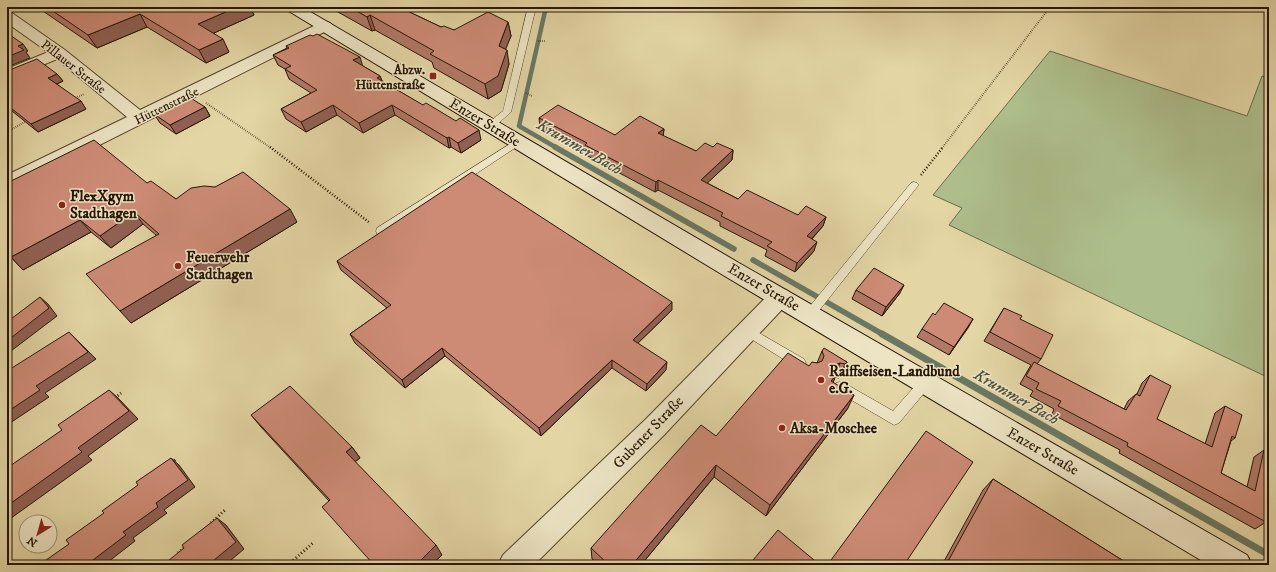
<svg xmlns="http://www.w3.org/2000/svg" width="1276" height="572" viewBox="0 0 1276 572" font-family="'IM FELL DW Pica',serif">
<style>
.green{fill:#adbe8b;stroke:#6a6a46}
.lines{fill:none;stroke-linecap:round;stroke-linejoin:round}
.stream-far2{stroke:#697864;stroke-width:4.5}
.stream-far1{stroke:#697864;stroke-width:5.5}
.stream{stroke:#697864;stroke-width:7}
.lane-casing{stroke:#55462a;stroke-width:1}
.street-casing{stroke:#55462a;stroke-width:2}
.secondary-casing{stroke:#261602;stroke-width:2}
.path-far2{stroke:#261602;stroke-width:2;stroke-dasharray:0.5 1.5;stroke-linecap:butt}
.path-far1{stroke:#261602;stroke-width:2.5;stroke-dasharray:1 2;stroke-linecap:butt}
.path{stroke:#261602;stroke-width:3;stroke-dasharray:1 2.5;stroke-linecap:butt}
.lane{fill:#ede4c4;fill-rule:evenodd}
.street{fill:#ede4c4;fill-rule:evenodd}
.secondary{fill:#ede4c4;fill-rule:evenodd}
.wall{fill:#b07865;stroke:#261602}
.shaded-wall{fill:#906153;stroke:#261602}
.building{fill:#cd8b76;stroke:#261602}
.poi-dot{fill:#8f2418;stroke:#ede4c4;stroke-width:1.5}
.labels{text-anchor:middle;stroke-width:3;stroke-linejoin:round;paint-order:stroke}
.far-street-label{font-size:13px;fill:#261602;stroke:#ede4c4}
.far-poi-label{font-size:13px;font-weight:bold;fill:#261602;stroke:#ede4c4;text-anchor:end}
.street-label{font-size:15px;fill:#261602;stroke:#ede4c4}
.poi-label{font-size:15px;font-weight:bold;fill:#261602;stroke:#ede4c4;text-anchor:start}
.water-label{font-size:16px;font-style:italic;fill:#4d4f3b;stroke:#ede4c4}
</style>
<rect width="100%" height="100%" fill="#e3d5a4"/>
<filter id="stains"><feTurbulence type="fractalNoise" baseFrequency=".005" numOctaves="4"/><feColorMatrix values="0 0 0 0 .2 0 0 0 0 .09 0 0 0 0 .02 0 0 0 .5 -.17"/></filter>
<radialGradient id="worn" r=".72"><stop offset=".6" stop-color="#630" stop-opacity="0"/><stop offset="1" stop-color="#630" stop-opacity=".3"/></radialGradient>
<polygon class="green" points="1050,51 1247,116 1262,76 1269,78 1269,378 949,225 962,208 933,195"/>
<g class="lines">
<polyline class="stream-far2" points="546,7 519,126 557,148"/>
<g class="stream-far1">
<polyline points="555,147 734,249"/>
<polyline points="753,260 884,335"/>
</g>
<polyline class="stream" points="882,334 1269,555"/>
<g class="lane-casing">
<g id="lane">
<polygon points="528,7 536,7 511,112 494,127 488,127 487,125 488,123 503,111"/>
<polygon points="518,139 523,142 521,144 385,234 377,234 376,231 377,228"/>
<polygon points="914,182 917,183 919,185 917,187 814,317 810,319 806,317 804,314 806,311 911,183"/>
<polygon points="747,326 804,359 806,363 804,367 800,368 796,367 743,334 741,331 743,328"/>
<polygon points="926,377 930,378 932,382 930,386 899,423 894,425 836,391 834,387 836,383 840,382 844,383 893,411 922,378"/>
</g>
</g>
<g class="street-casing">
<g id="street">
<polygon points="7,12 12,13 65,50 140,110 320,23 325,21 330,23 333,26 330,29 14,188 7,189 7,175 127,117 57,59 7,80 7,69 48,52 7,23"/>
<polygon points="780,288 788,291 791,297 788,303 664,435 534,565 498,565 503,555 646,419 772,291"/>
</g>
</g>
<g class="secondary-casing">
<polygon id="secondary" points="285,7 302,7 739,263 1247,555 1252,565 1209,565 723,275 287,10"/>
</g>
<g class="path-far2">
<polyline points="538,41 545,41"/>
<polyline points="526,93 532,96"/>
<polyline points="74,99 84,94"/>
<polyline points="206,103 271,148"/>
<polyline points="7,132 28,120"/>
<polyline points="942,148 1050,7"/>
</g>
<g class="path-far1">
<polyline points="270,147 370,223"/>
<polyline points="921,175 943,147"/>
</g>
<g class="path">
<polyline points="115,398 121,393"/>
<polyline points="172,463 177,458"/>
<polyline points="211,523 226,509"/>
<polyline points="178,553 186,546"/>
<polyline points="288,565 314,542"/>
</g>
<use href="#lane" class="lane"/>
<use href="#street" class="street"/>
<use href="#secondary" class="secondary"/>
</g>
<g class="wall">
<polygon points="37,7 251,7 250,7 254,15 214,33 229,52 206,63 147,27 97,48"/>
<polygon points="329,7 399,7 441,27 454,30 508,22 511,36 505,49 509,64 501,91 488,99 434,68 432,62 375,30 372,31"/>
<polygon points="286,46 363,66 380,76 382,81 481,140 461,153 451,147 449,148 395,115 363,133 337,115 306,132 286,119 281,109 311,93 289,79 285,69 278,65 273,55 287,48"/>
<polygon points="7,71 57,74 63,81 57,84 86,109 38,132 7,107"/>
<polygon points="205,107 210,116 176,134 160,123 154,114"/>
<polygon points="539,118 615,135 664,129 663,136 696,151 713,147 733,150 732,160 707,183 738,199 798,215 826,217 823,226 812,239 814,251 795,272 765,256 767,250 720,226 720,222 658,190 655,192 625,176 586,155 585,152 540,128"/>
<polygon points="147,183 176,199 297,222 131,323 156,235 143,224 111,248 91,232 23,270 7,253"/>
<polygon points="337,261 672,310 638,343 666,370 646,391 612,368 541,436 445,356 405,388 355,343 350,334 387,308 341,270"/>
<polygon points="856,290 900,293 882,316 852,299"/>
<polygon points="1004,308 1041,359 1037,364 1124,409 1128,401 1136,394 1137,394 1142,383 1150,375 1157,419 1205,444 1215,413 1225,406 1235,438 1231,441 1221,473 1247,487 1254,457 1264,450 1266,522 1255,529 1119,453 1120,450 1052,414 1054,409 1030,396 1033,391 1020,384 1028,370 1031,365 984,341"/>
<polygon points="935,315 973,319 949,355 917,337 922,329"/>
<polygon points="822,351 847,362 841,375 839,378 835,377 833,382 848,408 766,516 714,477 641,565 600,565 592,559 591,548 716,436 809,366 817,363"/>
<polygon points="251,415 352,447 360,458 355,462 442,555 431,565 374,565 329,501 261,427"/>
<polygon points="993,479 1130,565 942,565 983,490"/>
<polygon points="831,560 904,565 828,565"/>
</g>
<g class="shaded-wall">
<polygon points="237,7 251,7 250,7 254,15 205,37 198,24"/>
<polygon points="140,14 147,27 97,48 88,35"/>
<polygon points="370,15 375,30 372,31 367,17"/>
<polygon points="508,22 511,36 501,61 499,46"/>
<polygon points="223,39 229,52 206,63 199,50"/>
<polygon points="23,44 28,51 26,52 30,58 7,67 7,57 18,46"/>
<polygon points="507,50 509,64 501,91 488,99 485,84"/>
<polygon points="360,57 363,67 353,60"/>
<polygon points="57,74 63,81 54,85 48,78"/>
<polygon points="380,76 384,86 377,78"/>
<polygon points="81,101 86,109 38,132 31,124"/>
<polygon points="333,105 337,115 306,132 301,122"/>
<polygon points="392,105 395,115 363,133 359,123"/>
<polygon points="205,107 210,116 176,134 170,125"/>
<polygon points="664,129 663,139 658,133"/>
<polygon points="479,130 481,140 461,153 458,143"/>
<polygon points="449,137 451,147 449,148 447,138"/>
<polygon points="733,150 732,160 700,190 701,180"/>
<polygon points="658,180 658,190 655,192 656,182"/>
<polygon points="290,209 297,222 131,323 120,311"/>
<polygon points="134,212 143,224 111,248 100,236"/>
<polygon points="826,217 823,226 805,246 807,236"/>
<polygon points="80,220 91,232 23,270 11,257"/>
<polygon points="817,242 814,251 795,272 797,263"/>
<polygon points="904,285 900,293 882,316 886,307"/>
<polygon points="40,297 48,304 57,316 7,354 7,341"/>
<polygon points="672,302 672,310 633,348 633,340"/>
<polygon points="973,319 968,328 949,355 954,347"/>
<polygon points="69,332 96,359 45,393 49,397 7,425 7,412 36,386"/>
<polygon points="442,348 445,356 405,388 402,380"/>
<polygon points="612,360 612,368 541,436 539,428"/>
<polygon points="667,362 666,370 646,391 647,384"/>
<polygon points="847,362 841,375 839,378 845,364"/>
<polygon points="840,363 835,377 830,378 835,365"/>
<polygon points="836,375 831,388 831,381"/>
<polygon points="109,390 118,398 138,419 88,456 92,460 7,521 7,506 78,448"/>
<polygon points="854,395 848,408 766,516 770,505"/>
<polygon points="352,447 360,458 353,463 346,452"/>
<polygon points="171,458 179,465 195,487 164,510 167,513 133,538 135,541 104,565 90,565 89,563 156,503"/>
<polygon points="716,465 714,477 641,565 632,565"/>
<polygon points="217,518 226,525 244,549 225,565 208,565"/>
<polygon points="436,545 442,555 431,565 416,565"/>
</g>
<g class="building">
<polygon points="47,7 237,7 198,24 223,39 199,50 140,14 88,35"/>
<polygon points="350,7 399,7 441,27 444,26 454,30 488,12 508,22 499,46 507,50 498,76 485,84 430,54 434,51 370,15 367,17"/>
<polygon points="7,33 23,44 18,46 24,50 7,57"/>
<polygon points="317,34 360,57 353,60 380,76 377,78 423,105 426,103 456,121 460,118 479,130 458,143 449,137 447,138 392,105 359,123 333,105 301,122 281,109 317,90 285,69 291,66 273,55 289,48 286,46 310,35 313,36"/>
<polygon points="37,59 57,74 48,78 81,101 31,124 7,105 7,71"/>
<polygon points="189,97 205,107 170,125 154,114"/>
<polygon points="558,105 615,135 640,116 664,129 658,133 696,151 705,143 713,147 717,143 733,150 701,180 738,199 747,190 798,215 806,206 826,217 807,236 817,242 797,263 767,246 772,242 721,216 723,213 658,180 656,182 625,166 585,145 587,143 539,118"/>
<polygon points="94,140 147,183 151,181 176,199 191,188 204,186 215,187 243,172 290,209 120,311 86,274 159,234 134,212 100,236 80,220 11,257 7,253 7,183"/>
<polygon points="472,172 672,302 633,340 667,362 647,384 612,360 539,428 442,348 402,380 350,334 391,305 337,261"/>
<polygon points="874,268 904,285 886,307 856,290"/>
<polygon points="40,297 49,308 7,341 7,322"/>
<polygon points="944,303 973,319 954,347 922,329 933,313 935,315"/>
<polygon points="1004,308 1022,316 1020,319 1053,335 1041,359 990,332"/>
<polygon points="69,332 88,352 36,386 40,390 7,412 7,371"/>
<polygon points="824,348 847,362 845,364 840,363 835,365 833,370 836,375 831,381 854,395 770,505 716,465 632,565 609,565 591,548 701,425 716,436 788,353 809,366 812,362 817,363 822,361 824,356 822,351"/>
<polygon points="1034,362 1126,410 1136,394 1140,396 1150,375 1171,386 1157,419 1212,447 1225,406 1242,415 1235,438 1232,436 1221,473 1255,491 1264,450 1269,452 1269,510 1266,522 1127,446 1128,443 1058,406 1061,401 1036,389 1039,383 1026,376"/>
<polygon points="290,386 352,447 346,452 436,545 416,565 374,565 322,507 330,500 251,415"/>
<polygon points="109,390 129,411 78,448 82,452 7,506 7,468 62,430 58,425"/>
<polygon points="926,431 973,462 904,565 837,565 831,560"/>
<polygon points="171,458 188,480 156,503 158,507 123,532 126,535 89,563 90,565 39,565 69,544 66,540 104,513 102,511 138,485 136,482"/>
<polygon points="993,479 1130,565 946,565"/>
<polygon points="217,518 236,542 208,565 163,565 184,548 182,545"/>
<polygon points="778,530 820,565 749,565"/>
</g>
<g class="poi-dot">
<rect x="429" y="72" width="8" height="8" rx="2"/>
<circle cx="62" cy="205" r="4"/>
<circle cx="178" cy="266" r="4"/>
<circle cx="821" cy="380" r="4"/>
<circle cx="782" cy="428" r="4"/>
</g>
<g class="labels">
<g class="far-street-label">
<text transform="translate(74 66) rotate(38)" y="5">Pillauer Straße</text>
<text transform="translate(166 105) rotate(-26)" y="5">Hüttenstraße</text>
</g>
<g class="far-poi-label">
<text x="425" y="74">Abzw.<tspan x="425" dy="15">Hüttenstraße</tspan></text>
</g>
<g class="street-label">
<text transform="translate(485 122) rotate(31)" y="5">Enzer Straße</text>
<text transform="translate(764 287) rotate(30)" y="5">Enzer Straße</text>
<text transform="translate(648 432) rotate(-46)" y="5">Gubener Straße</text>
<text transform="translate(1043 451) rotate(30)" y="5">Enzer Straße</text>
</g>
<g class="poi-label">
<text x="70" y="201">FlexXgym<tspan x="70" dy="17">Stadthagen</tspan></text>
<text x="186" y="262">Feuerwehr<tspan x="186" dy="17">Stadthagen</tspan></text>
<text x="829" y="376">Raiffseisen-Landbund<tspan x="829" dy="17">e.G.</tspan></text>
<text x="790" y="433">Aksa-Moschee</text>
</g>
<g class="water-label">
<text transform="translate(580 146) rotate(30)" y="6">Krummer Bach</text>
<text transform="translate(1017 396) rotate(30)" y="6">Krummer Bach</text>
</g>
</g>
<rect width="1276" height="572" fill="none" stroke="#e3d5a4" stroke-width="24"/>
<rect x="8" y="8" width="1260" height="556" fill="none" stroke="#261602" stroke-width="2"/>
<rect x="12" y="12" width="1252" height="548" fill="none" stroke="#261602"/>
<g transform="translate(38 534) rotate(217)"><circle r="19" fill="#ede4c4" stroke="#9d9276"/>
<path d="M0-3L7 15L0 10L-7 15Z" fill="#8f2418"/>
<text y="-6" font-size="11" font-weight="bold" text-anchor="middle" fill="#261602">N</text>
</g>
<rect width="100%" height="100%" filter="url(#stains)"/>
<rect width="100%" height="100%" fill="url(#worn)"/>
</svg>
